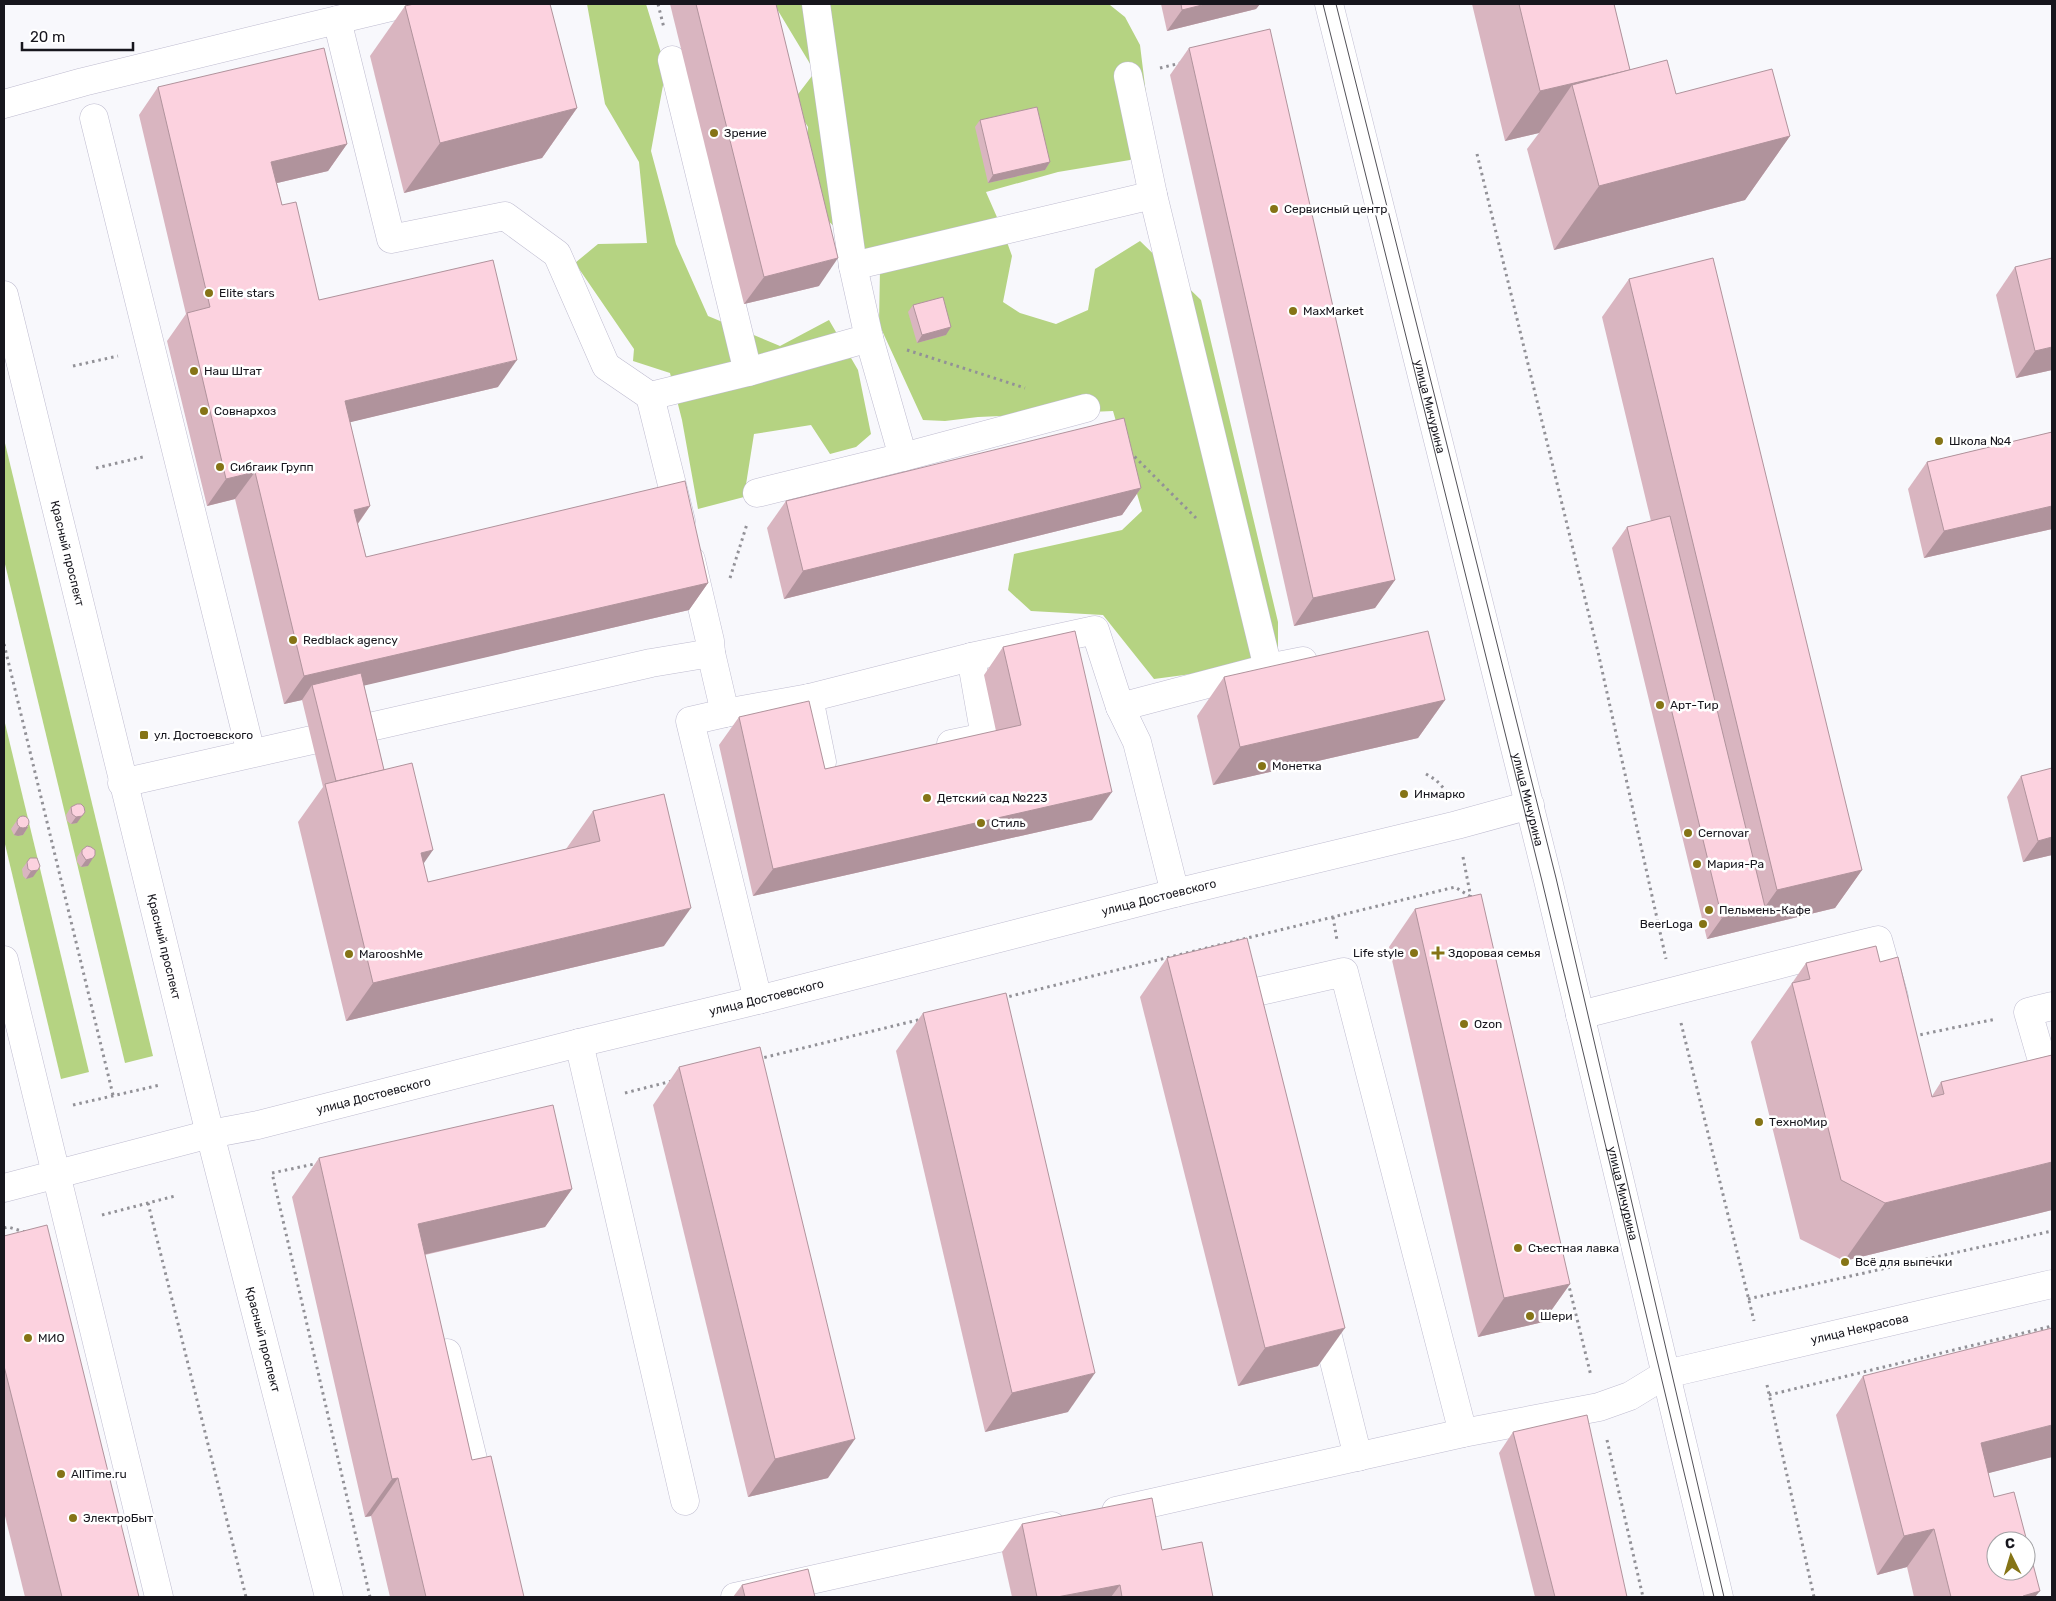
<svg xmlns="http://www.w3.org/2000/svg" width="2056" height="1601" viewBox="0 0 2056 1601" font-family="Rubik,sans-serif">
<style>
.green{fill:#b5d382}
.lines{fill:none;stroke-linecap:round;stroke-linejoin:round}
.minor-casing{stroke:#bfbcd0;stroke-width:29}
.major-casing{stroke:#bfbcd0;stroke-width:29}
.path{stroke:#929197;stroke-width:3;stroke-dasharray:2.5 4;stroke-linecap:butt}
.minor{stroke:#fff;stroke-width:28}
.major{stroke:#fff;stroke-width:28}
.tram{stroke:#515057;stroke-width:1}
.wall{fill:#d9b5c0}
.shaded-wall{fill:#b0939c}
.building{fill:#fcd2df;stroke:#b0939c;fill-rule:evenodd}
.poi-dot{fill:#857416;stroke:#fff;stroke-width:2}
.labels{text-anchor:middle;stroke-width:5;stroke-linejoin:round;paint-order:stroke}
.poi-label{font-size:12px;fill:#17161d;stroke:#fff;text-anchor:start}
.street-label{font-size:12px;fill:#17161d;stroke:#fff}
</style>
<rect width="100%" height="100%" fill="#f8f8fc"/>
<g class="green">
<polygon points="587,4 646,4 666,69 651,151 676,244 708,316 780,346 829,320 858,370 871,434 856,447 830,454 811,425 754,434 744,497 698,509 682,420 670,373 633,361 634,349 575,263 598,244 647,243 639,162 605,104"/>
<polygon points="774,4 1111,4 1110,5 1125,17 1140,45 1152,143 1130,160 1058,172 986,192 1003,231 1012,256 1003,302 1020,313 1056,324 1088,310 1095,269 1140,241 1201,300 1278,622 1278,653 1214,671 1154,679 1103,615 1031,611 1008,590 1014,554 1122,530 1142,511 1113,411 978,417 945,421 923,420 879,324 880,269 810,204 805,158 808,127 792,102 815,72"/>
<polygon points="4,439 153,1056 125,1063 4,560"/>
<polygon points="4,719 89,1072 61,1079 4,840"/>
</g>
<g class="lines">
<g class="minor-casing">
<g id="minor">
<polyline points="404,4 337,20 391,239 505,216 557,254 606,366 650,396"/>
<path id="s1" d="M1329 4 1548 880 1719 1597"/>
<polyline points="672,60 748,372"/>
<polyline points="1128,76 1153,195 1268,668 1303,661"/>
<polyline points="4,104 83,82 337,20"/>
<polyline points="94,118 251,753"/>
<polyline points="853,266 1153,195"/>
<polyline points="903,457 1086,408"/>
<polyline points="757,493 903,457 869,338"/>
<polyline points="681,521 650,396 748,372 869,338 853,266 816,4"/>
<polyline points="691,560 710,641 711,653 725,713 690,721 758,1000"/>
<polyline points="809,698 822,762"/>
<polyline points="725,713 809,698 971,657 1095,630 1120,707"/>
<polyline points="361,729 651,663 711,653"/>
<polyline points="951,744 985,737 971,657"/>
<polyline points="122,783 312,740"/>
<polyline points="1175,893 1137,742 1120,707 1257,671"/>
<polyline points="2052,1006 2028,1012 2052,1095"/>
<polyline points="1248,1014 1243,995 1344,972 1463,1433"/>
<path d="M1580 1015C1680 990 1778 964 1878 940L1894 997"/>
<polyline points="579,1043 685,1501"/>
<path id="s2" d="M4 1188 210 1134 258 1125 579 1043 758 1000 1175 893 1457 825 1530 805"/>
<polyline points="1322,1313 1358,1457"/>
<polyline points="447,1353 482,1496"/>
<path id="s3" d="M1116 1511 1463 1433 1599 1407 1630 1396 1666 1374 2052 1284"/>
<polyline points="735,1597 1052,1526"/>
</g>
</g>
<g class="major-casing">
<g id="major">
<path id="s4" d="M4 295 210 1134 329 1597"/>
<polyline points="4,960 159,1597"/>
</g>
</g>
<g class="path">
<polyline points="658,4 664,28"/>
<polyline points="1160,68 1181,63"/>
<polyline points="1477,154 1598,652 1666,959"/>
<polyline points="907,350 1025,388"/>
<polyline points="73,366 118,356"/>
<polyline points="1130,452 1196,518"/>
<polyline points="96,468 143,457"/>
<polyline points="730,578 747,524"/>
<polyline points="4,644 113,1095"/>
<polyline points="1426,774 1436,780 1448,793"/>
<polyline points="1463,857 1471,898"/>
<polyline points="1333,917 1337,940"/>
<polyline points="1003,998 1455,887 1471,897"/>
<polyline points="1681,1023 1754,1321"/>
<polyline points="1914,1036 1996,1019"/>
<polyline points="758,1059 922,1019"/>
<polyline points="625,1093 672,1081"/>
<polyline points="73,1105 160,1085"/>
<polyline points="319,1163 272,1173 370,1597"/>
<polyline points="148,1203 246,1597"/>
<polyline points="102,1215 175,1196"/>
<polyline points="4,1228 8,1227 25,1232"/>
<polyline points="1568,1282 1591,1376"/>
<polyline points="1748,1299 2052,1231"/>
<polyline points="1767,1385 1814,1597"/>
<polyline points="1769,1395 2052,1326"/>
<polyline points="1607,1440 1643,1597"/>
</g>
<use href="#minor" class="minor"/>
<use href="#major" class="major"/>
<g class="tram">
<polyline points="1323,4 1542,881 1714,1597"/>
<polyline points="1336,4 1556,878 1724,1597"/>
</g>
</g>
<g class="wall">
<polygon points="670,4 776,4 819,286 744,304"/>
<polygon points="1161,4 1260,4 1256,9 1167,31"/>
<polygon points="1472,4 1614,4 1630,70 1676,94 1790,136 1745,200 1554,250 1527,149 1539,133 1505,141"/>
<polygon points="405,6 577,108 542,158 404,193 370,56"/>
<polygon points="1189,48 1395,580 1375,608 1294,626 1170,75"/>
<polygon points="158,87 347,144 328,171 277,183 282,205 319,300 498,387 350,422 370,506 358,524 366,557 708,583 689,610 364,685 384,770 423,864 428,882 566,849 593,811 664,946 346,1021 298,822 323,787 302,700 284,704 235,499 207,506 167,341 186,314 139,115"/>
<polygon points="980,120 1050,162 1045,170 988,183 975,127"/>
<polygon points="2015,267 2052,370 2016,378 1996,295"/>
<polygon points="1629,279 1862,870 1835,908 1707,939 1612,548 1627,527 1651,521 1602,317"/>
<polygon points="913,305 946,335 917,343 908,312"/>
<polygon points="2052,432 2052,529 1924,558 1908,489 1927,462"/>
<polygon points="1141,488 1122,515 784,599 767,528 786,501"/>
<polygon points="1003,647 1092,820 753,896 719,745 739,717 825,769 996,731 984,675"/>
<polygon points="1224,677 1445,700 1418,738 1213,785 1197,716"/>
<polygon points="2021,776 2052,855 2023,862 2007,797"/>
<polygon points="77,804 77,823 71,824 67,821 66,815 71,807"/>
<polygon points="20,816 28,827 23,835 18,836 14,835 11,829"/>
<polygon points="87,846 88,866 81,867 77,862 77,857 82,850"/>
<polygon points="30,858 33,877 26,879 23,876 22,869"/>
<polygon points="1415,909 1570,1284 1543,1322 1478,1337 1389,947"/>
<polygon points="1167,958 1318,1366 1238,1386 1140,997"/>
<polygon points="1880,962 1932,1096 1941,1082 2052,1055 2052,1210 1844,1261 1800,1239 1751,1042 1806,963"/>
<polygon points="923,1013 1068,1412 985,1432 896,1051"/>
<polygon points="679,1067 828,1478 748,1497 653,1105"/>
<polygon points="319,1158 572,1189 545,1227 425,1255 472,1460 524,1597 390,1597 371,1516 365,1517 292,1197"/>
<polygon points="4,1236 139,1597 25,1597 4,1512"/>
<polygon points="1863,1376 2052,1457 1988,1473 1994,1497 2035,1597 1914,1597 1907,1567 1877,1575 1836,1415"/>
<polygon points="1513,1432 1627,1597 1535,1597 1499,1453"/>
<polygon points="1022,1524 1162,1550 1213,1597 1012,1597 1002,1552"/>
<polygon points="742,1585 815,1597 733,1597"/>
</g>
<g class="shaded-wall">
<polygon points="1206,4 1260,4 1256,9 1167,31 1182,10"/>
<polygon points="1630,70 1572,85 1539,133 1505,141 1540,91"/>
<polygon points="577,108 542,158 404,193 440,143"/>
<polygon points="1790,136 1745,200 1554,250 1599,186"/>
<polygon points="347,144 328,171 252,189 271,162"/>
<polygon points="1050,162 1045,170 988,183 993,175"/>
<polygon points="838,258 819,286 744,304 764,277"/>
<polygon points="951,327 946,335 917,343 922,335"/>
<polygon points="2052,347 2052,370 2016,378 2035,351"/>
<polygon points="517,360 498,387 326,428 345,401"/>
<polygon points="255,472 235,499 207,506 226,479"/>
<polygon points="1141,488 1122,515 784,599 803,571"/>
<polygon points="370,506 351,533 354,510"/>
<polygon points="2052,506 2052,529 1924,558 1944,531"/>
<polygon points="1395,580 1375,608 1294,626 1313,598"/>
<polygon points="708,583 689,610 315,697 312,685 302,700 284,704 304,676"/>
<polygon points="1445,700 1418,738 1213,785 1240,747"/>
<polygon points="1112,792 1092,820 753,896 773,869"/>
<polygon points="82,816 77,823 71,824 76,817"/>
<polygon points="19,827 28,827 23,835 18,836 14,835"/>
<polygon points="2052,837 2052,855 2023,862 2038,841"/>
<polygon points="433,850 406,889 421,853"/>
<polygon points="93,858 88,866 81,867 86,860"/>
<polygon points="38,870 33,877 26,879 31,871"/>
<polygon points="1862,870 1835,908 1707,939 1722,918 1765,907 1777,890"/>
<polygon points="691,908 664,946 346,1021 373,983"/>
<polygon points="2052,1162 2052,1210 1844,1261 1885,1203"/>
<polygon points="572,1189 545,1227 391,1262 418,1224"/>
<polygon points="1570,1284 1543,1322 1478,1337 1504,1298"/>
<polygon points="1345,1328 1318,1366 1238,1386 1265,1348"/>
<polygon points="1095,1373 1068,1412 985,1432 1012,1393"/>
<polygon points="2052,1425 2052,1457 1954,1482 1981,1443"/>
<polygon points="855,1439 828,1478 748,1497 775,1459"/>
<polygon points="398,1478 371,1516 365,1517 392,1479"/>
<polygon points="1934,1529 1907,1567 1877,1575 1904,1536"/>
<polygon points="1120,1585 1111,1597 1057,1597"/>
<polygon points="2040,1591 2035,1597 2022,1597 2023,1596"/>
</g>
<g class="building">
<polygon points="414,4 550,4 577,108 440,143 405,6"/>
<polygon points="696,4 776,4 838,258 764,277"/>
<polygon points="1181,4 1206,4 1182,10"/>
<polygon points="1519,4 1614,4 1630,70 1540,91"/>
<polygon points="1270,29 1395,580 1313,598 1189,48"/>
<polygon points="324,48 347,144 271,162 282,205 296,202 319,300 493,260 517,360 345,401 370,506 354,510 366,557 685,481 708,583 304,676 255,472 226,479 187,313 210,307 158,87"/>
<polygon points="1667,60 1676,94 1772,69 1790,136 1599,186 1572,85"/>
<polygon points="1037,107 1050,162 993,175 980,120"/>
<polygon points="1713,258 1862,870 1777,890 1629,279"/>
<polygon points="2052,258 2052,347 2035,351 2015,267"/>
<polygon points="943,297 951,327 922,335 913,305"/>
<polygon points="1124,418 1141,488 803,571 786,501"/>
<polygon points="2052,432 2052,506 1944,531 1927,462"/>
<polygon points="1670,516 1765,907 1722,918 1627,527"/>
<polygon points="1075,631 1112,792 773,869 739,717 809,701 825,769 1021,725 1003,647"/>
<polygon points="1428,631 1445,700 1240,747 1224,677"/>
<polygon points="361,673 384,770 336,781 312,685"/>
<polygon points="412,763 433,850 421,853 428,882 600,841 593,811 664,794 691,908 373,983 325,784"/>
<polygon points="2052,768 2052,837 2038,841 2021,776"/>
<polygon points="77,804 81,804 84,807 85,812 82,816 76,817 72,814 71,807"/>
<circle cx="23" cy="822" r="6"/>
<polygon points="87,846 91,847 95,850 95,855 93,858 86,860 82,854 82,850"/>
<polygon points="30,858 37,858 40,866 38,870 31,871 28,869 27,862"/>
<polygon points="1481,894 1570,1284 1504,1298 1415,909"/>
<polygon points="1247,938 1345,1328 1265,1348 1167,958"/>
<polygon points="1876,946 1880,962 1898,957 1932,1097 1944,1094 1941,1082 2052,1055 2052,1162 1885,1203 1841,1180 1792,983 1810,979 1806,963"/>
<polygon points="1006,993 1095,1373 1012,1393 923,1013"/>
<polygon points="760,1047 855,1439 775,1459 679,1067"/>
<polygon points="553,1105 572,1189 418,1224 472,1460 491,1456 524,1597 426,1597 398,1478 392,1479 319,1158"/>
<polygon points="47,1225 139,1597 62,1597 4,1366 4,1236"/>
<path d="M2052 1328V1425L1981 1443 1994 1497 2014 1492 2040 1591 2023 1596V1597H1951L1934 1529 1904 1536 1863 1376ZM1996 1541H2026V1571H1996Z"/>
<polygon points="1587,1415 1627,1597 1555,1597 1513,1432"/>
<polygon points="1152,1498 1162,1550 1202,1542 1213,1597 1122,1597 1120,1585 1057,1597 1037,1597 1022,1524"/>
<polygon points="808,1569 815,1597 745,1597 742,1585"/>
</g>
<g class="poi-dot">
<circle cx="714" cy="133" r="5"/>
<circle cx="1274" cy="209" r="5"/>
<circle cx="209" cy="293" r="5"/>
<circle cx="1293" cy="311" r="5"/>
<circle cx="194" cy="371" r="5"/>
<circle cx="204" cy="411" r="5"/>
<circle cx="1939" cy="441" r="5"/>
<circle cx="220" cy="467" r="5"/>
<circle cx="293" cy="640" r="5"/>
<circle cx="1660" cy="705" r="5"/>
<rect x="139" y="730" width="10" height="10" rx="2.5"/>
<circle cx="1262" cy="766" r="5"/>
<circle cx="1404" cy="794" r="5"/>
<circle cx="927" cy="798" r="5"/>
<circle cx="981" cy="823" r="5"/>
<circle cx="1688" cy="833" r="5"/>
<circle cx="1697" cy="864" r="5"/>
<circle cx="1709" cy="910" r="5"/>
<circle cx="1703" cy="924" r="5"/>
<circle cx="1414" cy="953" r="5"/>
<path d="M1435.5 945.5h5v5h5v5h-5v5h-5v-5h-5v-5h5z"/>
<circle cx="349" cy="954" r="5"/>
<circle cx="1464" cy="1024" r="5"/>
<circle cx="1759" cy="1122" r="5"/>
<circle cx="1518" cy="1248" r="5"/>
<circle cx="1845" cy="1262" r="5"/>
<circle cx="1530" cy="1316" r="5"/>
<circle cx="28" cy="1338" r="5"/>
<circle cx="61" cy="1474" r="5"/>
<circle cx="73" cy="1518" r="5"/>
</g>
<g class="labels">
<g class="poi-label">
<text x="724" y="137">Зрение</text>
<text x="1284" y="213">Сервисный центр</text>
<text x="219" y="297">Elite stars</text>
<text x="1303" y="315">MaxMarket</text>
<text x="204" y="375">Наш Штат</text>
<text x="214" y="415">Совнархоз</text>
<text x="1949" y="445">Школа №4</text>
<text x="230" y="471">Сибгаик Групп</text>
<text x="303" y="644">Redblack agency</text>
<text x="1670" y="709">Арт-Тир</text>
<text x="154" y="739">ул. Достоевского</text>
<text x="1272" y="770">Монетка</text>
<text x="1414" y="798">Инмарко</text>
<text x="937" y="802">Детский сад №223</text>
<text x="991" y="827">Стиль</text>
<text x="1698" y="837">Cernovar</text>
<text x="1707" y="868">Мария-Ра</text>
<text x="1719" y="914">Пельмень-Кафе</text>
<text x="1693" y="928" text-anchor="end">BeerLoga</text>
<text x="1404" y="957" text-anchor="end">Life style</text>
<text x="1448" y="957">Здоровая семья</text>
<text x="359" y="958">MarooshMe</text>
<text x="1474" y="1028">Ozon</text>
<text x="1769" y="1126">ТехноМир</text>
<text x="1528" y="1252">Съестная лавка</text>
<text x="1855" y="1266">Всё для выпечки</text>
<text x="1540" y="1320">Шери</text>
<text x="38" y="1342">МИО</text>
<text x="71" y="1478">AllTime.ru</text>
<text x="83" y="1522">ЭлектроБыт</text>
</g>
<g class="street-label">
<text dy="4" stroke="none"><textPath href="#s1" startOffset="415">улица Мичурина</textPath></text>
<text dy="4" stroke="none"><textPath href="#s4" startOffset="266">Красный проспект</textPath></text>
<text dy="4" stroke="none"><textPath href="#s1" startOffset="820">улица Мичурина</textPath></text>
<text dy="4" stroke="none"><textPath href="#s2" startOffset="1191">улица Достоевского</textPath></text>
<text dy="4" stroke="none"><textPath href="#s4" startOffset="671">Красный проспект</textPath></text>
<text dy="4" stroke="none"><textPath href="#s2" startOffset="786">улица Достоевского</textPath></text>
<text dy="4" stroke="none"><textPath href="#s2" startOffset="381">улица Достоевского</textPath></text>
<text dy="4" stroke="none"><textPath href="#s1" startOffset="1225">улица Мичурина</textPath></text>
<text dy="4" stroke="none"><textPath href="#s3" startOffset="768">улица Некрасова</textPath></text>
<text dy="4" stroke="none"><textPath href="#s4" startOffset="1076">Красный проспект</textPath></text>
</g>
</g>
<rect width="2056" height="1601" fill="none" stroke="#17161d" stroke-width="10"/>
<g transform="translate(2011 1556) rotate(355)"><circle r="24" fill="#ffffff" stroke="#a2a2a5"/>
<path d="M0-4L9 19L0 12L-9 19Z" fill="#857416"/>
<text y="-8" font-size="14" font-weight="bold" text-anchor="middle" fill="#17161d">С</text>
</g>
<path d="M22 42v8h111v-8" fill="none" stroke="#17161d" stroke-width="2.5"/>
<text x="30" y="42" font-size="15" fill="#17161d" stroke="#ffffff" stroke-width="4" paint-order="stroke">20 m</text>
</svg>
